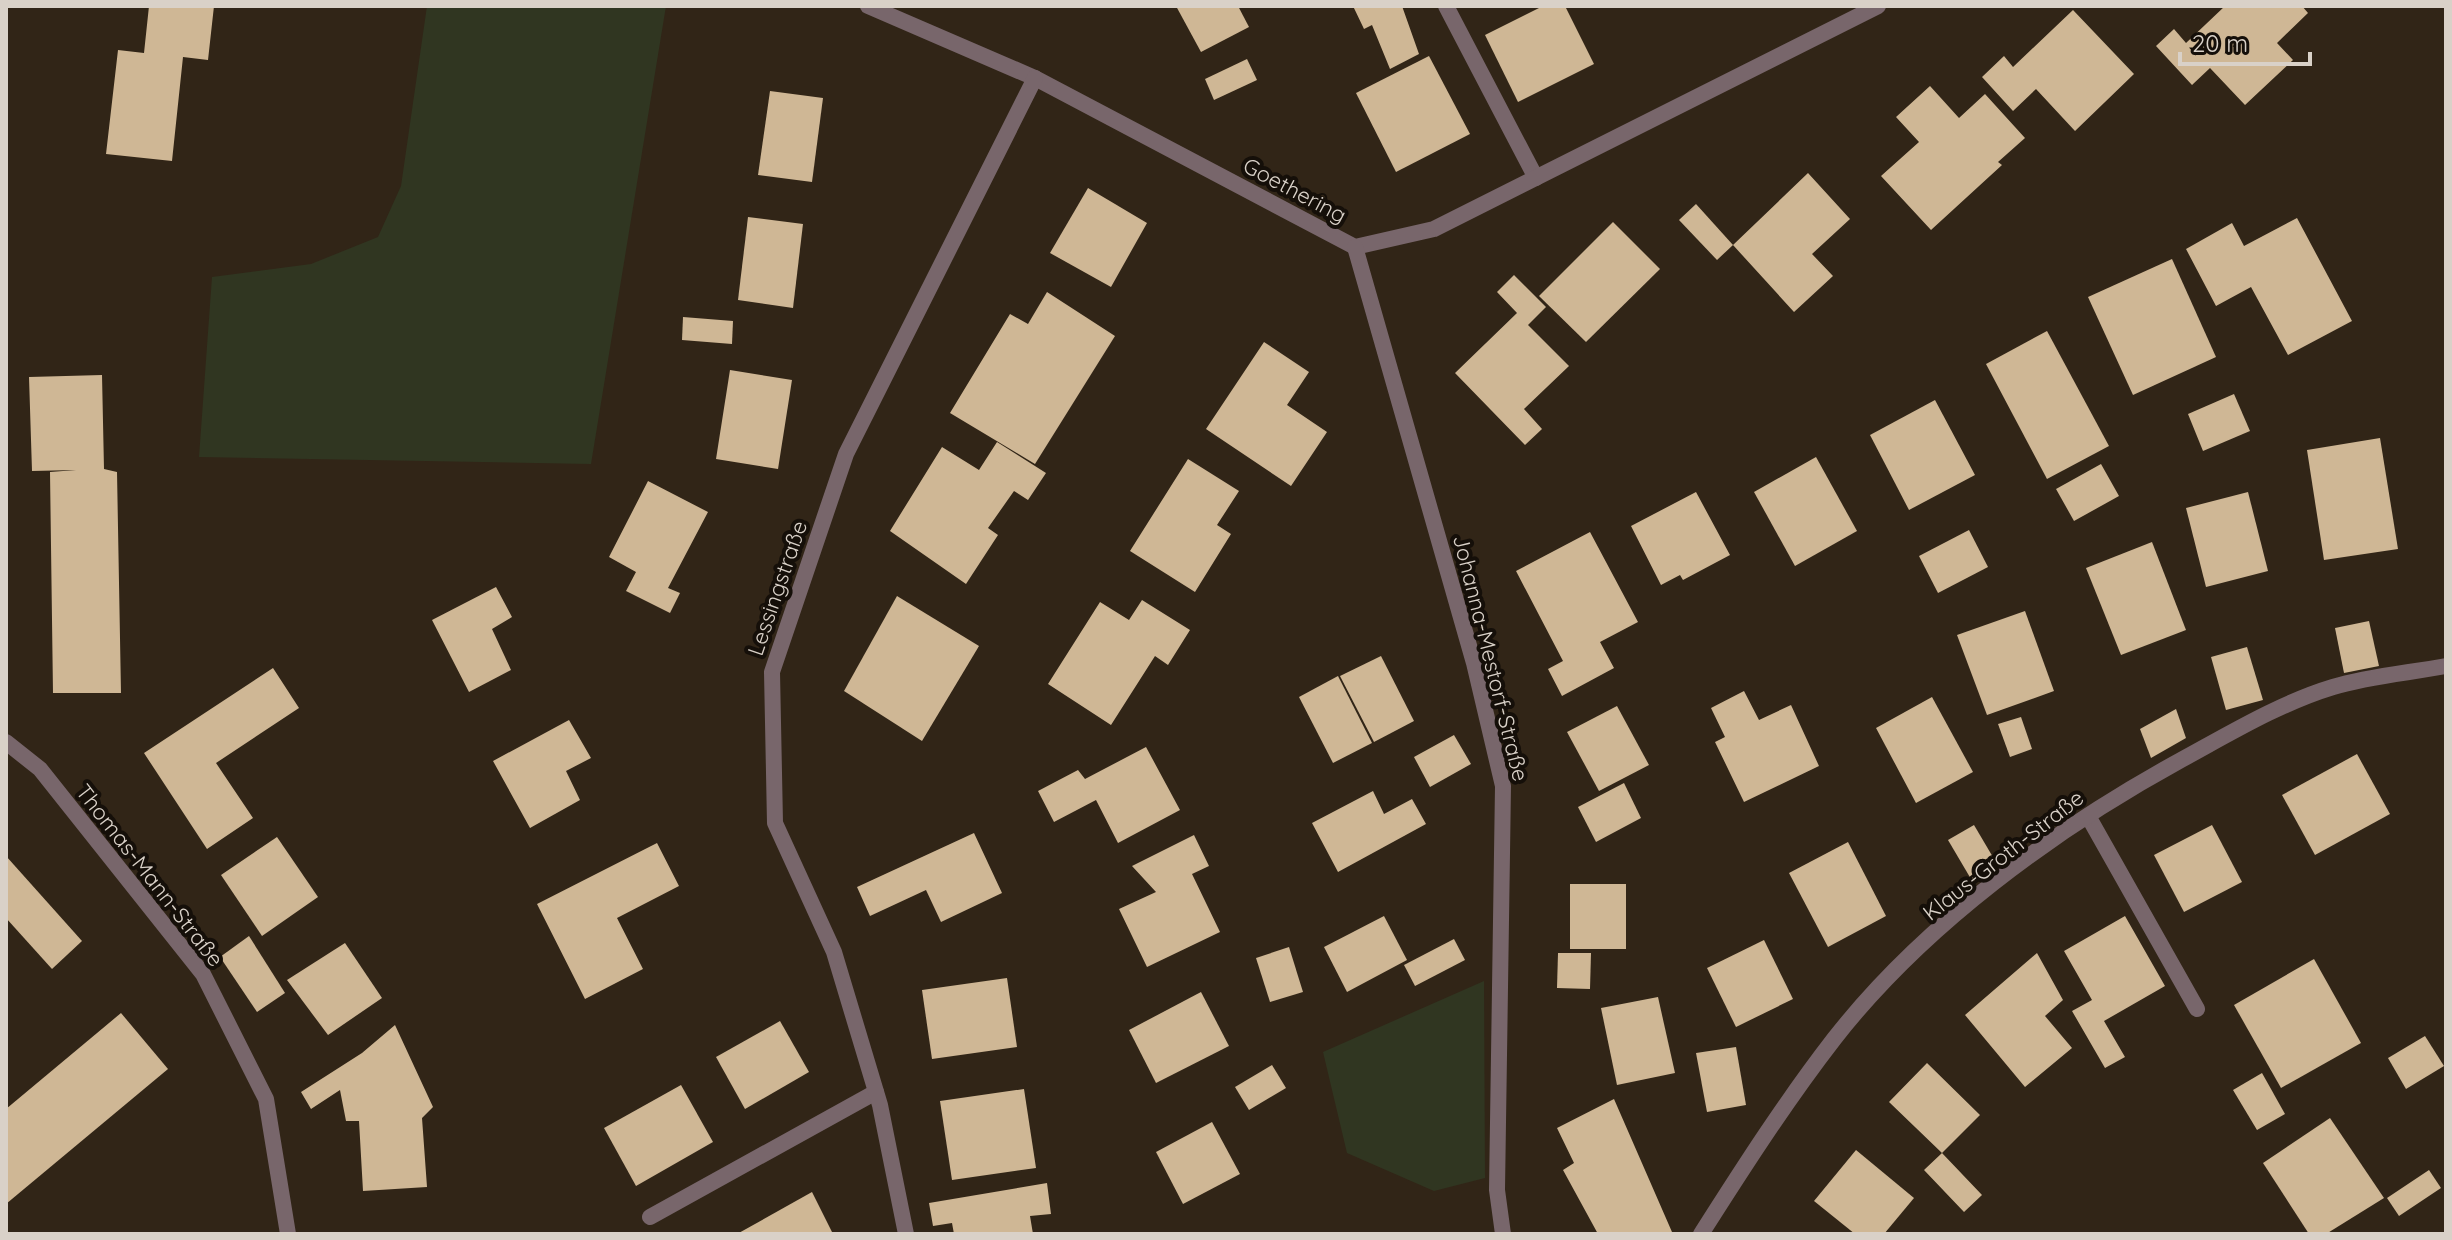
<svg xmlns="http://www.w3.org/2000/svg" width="2452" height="1240" viewBox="0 0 2452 1240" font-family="Quicksand,sans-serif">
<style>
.green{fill:#303621}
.building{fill:#cfb795}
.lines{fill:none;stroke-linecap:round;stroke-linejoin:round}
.lane{stroke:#78666b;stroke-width:16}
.street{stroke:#78666b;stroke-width:16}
.labels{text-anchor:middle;stroke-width:8;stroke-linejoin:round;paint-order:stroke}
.street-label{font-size:22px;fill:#d9d1c8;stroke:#150f09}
</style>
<rect width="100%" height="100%" fill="#312517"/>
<g class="green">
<polygon points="427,6 666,6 591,464 199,457 212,277 311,264 378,237 401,186"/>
<polygon points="1484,981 1485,1178 1434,1191 1347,1153 1323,1052"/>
</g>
<g class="building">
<polygon points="149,6 214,6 208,60 183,57 172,161 106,154 118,50 144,53"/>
<polygon points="1176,6 1238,6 1249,27 1201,52"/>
<polygon points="1353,6 1402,6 1419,54 1390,69 1372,25 1364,29"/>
<polygon points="1543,6 1565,6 1594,64 1518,102 1485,35"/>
<polygon points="2225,6 2302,6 2308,13 2277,43 2293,60 2245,105 2210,68 2192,85 2156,46 2174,29 2186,43"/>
<polygon points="2073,10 2134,74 2075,131 2036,89 2013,111 1982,77 2004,56 2013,67"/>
<polygon points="1429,56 1470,134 1396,172 1356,93"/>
<polygon points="1247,59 1257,80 1214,100 1205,79"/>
<polygon points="1930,86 1959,118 1985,94 2025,138 1998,162 2002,165 1931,230 1881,176 1919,142 1896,117"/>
<polygon points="770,91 823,98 812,182 758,175"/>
<polygon points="1808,173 1850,219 1812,254 1833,276 1794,312 1733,245"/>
<polygon points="1088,188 1147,223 1111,287 1050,253"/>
<polygon points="1696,204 1733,245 1717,260 1679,220"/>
<polygon points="748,217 803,224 793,308 738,300"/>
<polygon points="2297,218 2352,321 2288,355 2251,287 2216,306 2186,249 2232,223 2244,246"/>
<polygon points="1613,222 1660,269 1586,342 1539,296"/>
<polygon points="2172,259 2216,357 2133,395 2088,297"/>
<polygon points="1514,275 1546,307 1528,325 1569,366 1524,409 1542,429 1525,445 1455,373 1517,313 1497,292"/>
<polygon points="1047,292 1115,336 1035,464 950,413 1010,314 1028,324"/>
<polygon points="683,317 733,321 732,344 682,340"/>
<polygon points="2047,331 2109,446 2047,479 1986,364"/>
<polygon points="1264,342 1309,372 1287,405 1327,432 1291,486 1206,429"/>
<polygon points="730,370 792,380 778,469 716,459"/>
<polygon points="102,375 104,469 117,472 121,693 53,693 50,472 76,470 32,471 29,377"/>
<polygon points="2234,394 2250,431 2203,451 2188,414"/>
<polygon points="1935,400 1975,475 1909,510 1870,435"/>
<polygon points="2380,438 2398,549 2324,560 2307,450"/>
<polygon points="997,442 1046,473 1028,500 1014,491 988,528 998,535 966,584 890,531 942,447 979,470"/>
<polygon points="1816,457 1857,531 1795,566 1754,492"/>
<polygon points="1188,459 1239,491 1217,525 1231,534 1195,592 1130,551"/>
<polygon points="2101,464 2119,496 2074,521 2056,489"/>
<polygon points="648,481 708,512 668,588 680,593 670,613 626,591 636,572 609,557"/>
<polygon points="1696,492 1730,555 1683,580 1680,575 1661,585 1631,526"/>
<polygon points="2248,492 2268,571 2206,587 2186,508"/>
<polygon points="1969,530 1988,567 1938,593 1919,556"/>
<polygon points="1590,532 1638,622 1600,642 1614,668 1562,696 1548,669 1563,661 1516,571"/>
<polygon points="2152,542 2186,630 2121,655 2086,568"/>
<polygon points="496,587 512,617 492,629 511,670 469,692 432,620"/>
<polygon points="897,596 979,646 922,741 844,691"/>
<polygon points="1142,600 1190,630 1168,665 1155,656 1111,725 1048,684 1100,602 1129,620"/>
<polygon points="2025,611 2054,691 1987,715 1957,635"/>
<polygon points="2369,621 2379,666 2344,673 2335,628"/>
<polygon points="2247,647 2263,700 2226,710 2211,657"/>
<polygon points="1381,656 1414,721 1374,742 1340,676"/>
<polygon points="273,668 299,708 216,763 253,818 207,849 144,753"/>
<polygon points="1338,676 1372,743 1333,763 1299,697"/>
<polygon points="1744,691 1759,720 1791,705 1819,766 1744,802 1715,742 1725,737 1711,708"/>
<polygon points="1932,697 1973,772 1916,803 1876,728"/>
<polygon points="1617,706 1649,765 1599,791 1567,732"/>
<polygon points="2176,709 2186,738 2151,758 2140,729"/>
<polygon points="2021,717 2032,749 2010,757 1998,724"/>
<polygon points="569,720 591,758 566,771 580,800 530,828 493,761"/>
<polygon points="1454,735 1471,764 1430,787 1414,757"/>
<polygon points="1146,747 1180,810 1118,843 1096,800 1054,822 1038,791 1078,770 1085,779"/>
<polygon points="2357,754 2390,814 2315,855 2282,795"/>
<polygon points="1624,783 1641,818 1596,842 1578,807"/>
<polygon points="1373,791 1384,814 1412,799 1426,824 1338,872 1312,823"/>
<polygon points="1974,825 1997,864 1971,879 1948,840"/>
<polygon points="2212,825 2242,882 2184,912 2154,855"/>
<polygon points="974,833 1002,893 941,922 926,890 870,916 857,887"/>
<polygon points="1194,835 1209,866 1192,874 1220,932 1147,967 1119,909 1156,892 1132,866"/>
<polygon points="277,837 318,897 262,936 221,875"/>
<polygon points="1848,842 1886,916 1828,947 1789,873"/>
<polygon points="657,843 679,886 617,918 643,969 585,999 537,904"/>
<polygon points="6,856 82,941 52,969 6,918"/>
<rect x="1570" y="884" width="56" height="65"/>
<polygon points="1384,916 1407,960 1347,992 1324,947"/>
<polygon points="2125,916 2165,986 2104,1021 2125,1057 2105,1068 2072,1011 2092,1000 2064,951"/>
<polygon points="249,936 285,993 257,1012 220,957"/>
<polygon points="1454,939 1465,960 1415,986 1404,965"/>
<polygon points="1764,940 1793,999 1736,1027 1707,968"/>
<polygon points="345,943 382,998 328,1035 287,980"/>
<polygon points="1289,947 1303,992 1270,1002 1256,958"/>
<polygon points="1558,953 1591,953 1590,989 1557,988"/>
<polygon points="2037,953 2063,1000 2045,1016 2072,1048 2025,1087 1965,1015"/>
<polygon points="2314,959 2361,1043 2281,1088 2234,1005"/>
<polygon points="1007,978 1017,1047 932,1059 922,990"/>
<polygon points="1201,992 1229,1046 1156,1083 1129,1030"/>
<polygon points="1658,997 1675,1073 1617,1085 1601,1008"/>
<polygon points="121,1013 168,1069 6,1204 6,1109"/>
<polygon points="780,1021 809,1072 745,1109 716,1057"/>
<polygon points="395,1025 433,1107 422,1118 427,1187 363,1191 359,1121 346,1121 340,1090 311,1109 301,1092 362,1053"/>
<polygon points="2425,1036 2444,1066 2406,1089 2388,1058"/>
<polygon points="1736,1047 1746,1105 1707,1112 1696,1053"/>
<polygon points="1927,1063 1980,1115 1942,1153 1982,1195 1964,1212 1924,1170 1942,1153 1889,1102"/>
<polygon points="1272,1065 1286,1088 1249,1110 1235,1087"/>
<polygon points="2262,1073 2285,1114 2257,1130 2233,1090"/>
<polygon points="681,1085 713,1142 636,1186 604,1128"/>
<polygon points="1024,1089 1036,1168 952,1180 940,1101"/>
<polygon points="1614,1099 1672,1232 1668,1234 1598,1234 1563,1170 1574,1163 1557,1128"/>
<polygon points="2330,1118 2384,1198 2326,1234 2309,1234 2263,1163"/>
<polygon points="1212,1122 1240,1174 1183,1204 1156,1152"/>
<polygon points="1856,1150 1914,1198 1884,1234 1855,1234 1814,1201"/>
<polygon points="2429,1170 2441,1188 2399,1216 2387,1198"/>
<polygon points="1047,1183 1051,1214 1030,1216 1033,1234 954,1234 952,1223 933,1226 929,1203"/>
<polygon points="812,1192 833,1234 737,1234"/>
</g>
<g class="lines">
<g class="lane">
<polyline points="1446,6 1536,178"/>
<polyline points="2088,816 2197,1009"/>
<polyline points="650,1217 876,1092"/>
</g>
<g class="street">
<polyline points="868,6 1035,78 1355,247 1434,229 1878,6"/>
<polyline points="1355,247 1474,663 1503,786 1497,1190 1503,1234"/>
<polyline points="6,742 40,769 203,974 266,1099 288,1234"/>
<polyline points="906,1234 880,1105 834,952 775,823 772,672 846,454 1035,78"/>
<path d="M1701 1234C1743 1168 1786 1101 1834 1039 1923 925 2055 829 2181 760 2229 734 2280 703 2333 687 2369 676 2409 673 2446 666"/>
</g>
</g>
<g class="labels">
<g class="street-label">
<text transform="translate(1295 190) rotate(28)" y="8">Goethering</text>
<text transform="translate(777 588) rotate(-71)" y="8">Lessingstraße</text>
<text transform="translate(1491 658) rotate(76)" y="8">Johanna-Mestorf-Straße</text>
<text transform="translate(2003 855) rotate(-38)" y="8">Klaus-Groth-Straße</text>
<text transform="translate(150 875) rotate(52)" y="8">Thomas-Mann-Straße</text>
</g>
</g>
<rect width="2452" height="1240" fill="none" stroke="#d9d1c8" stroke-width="16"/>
<path d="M2180 52v12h130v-12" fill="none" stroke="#d9d1c8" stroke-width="4"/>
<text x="2192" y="52" font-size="24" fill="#d9d1c8" stroke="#150f09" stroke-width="6" paint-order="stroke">20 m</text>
</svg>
